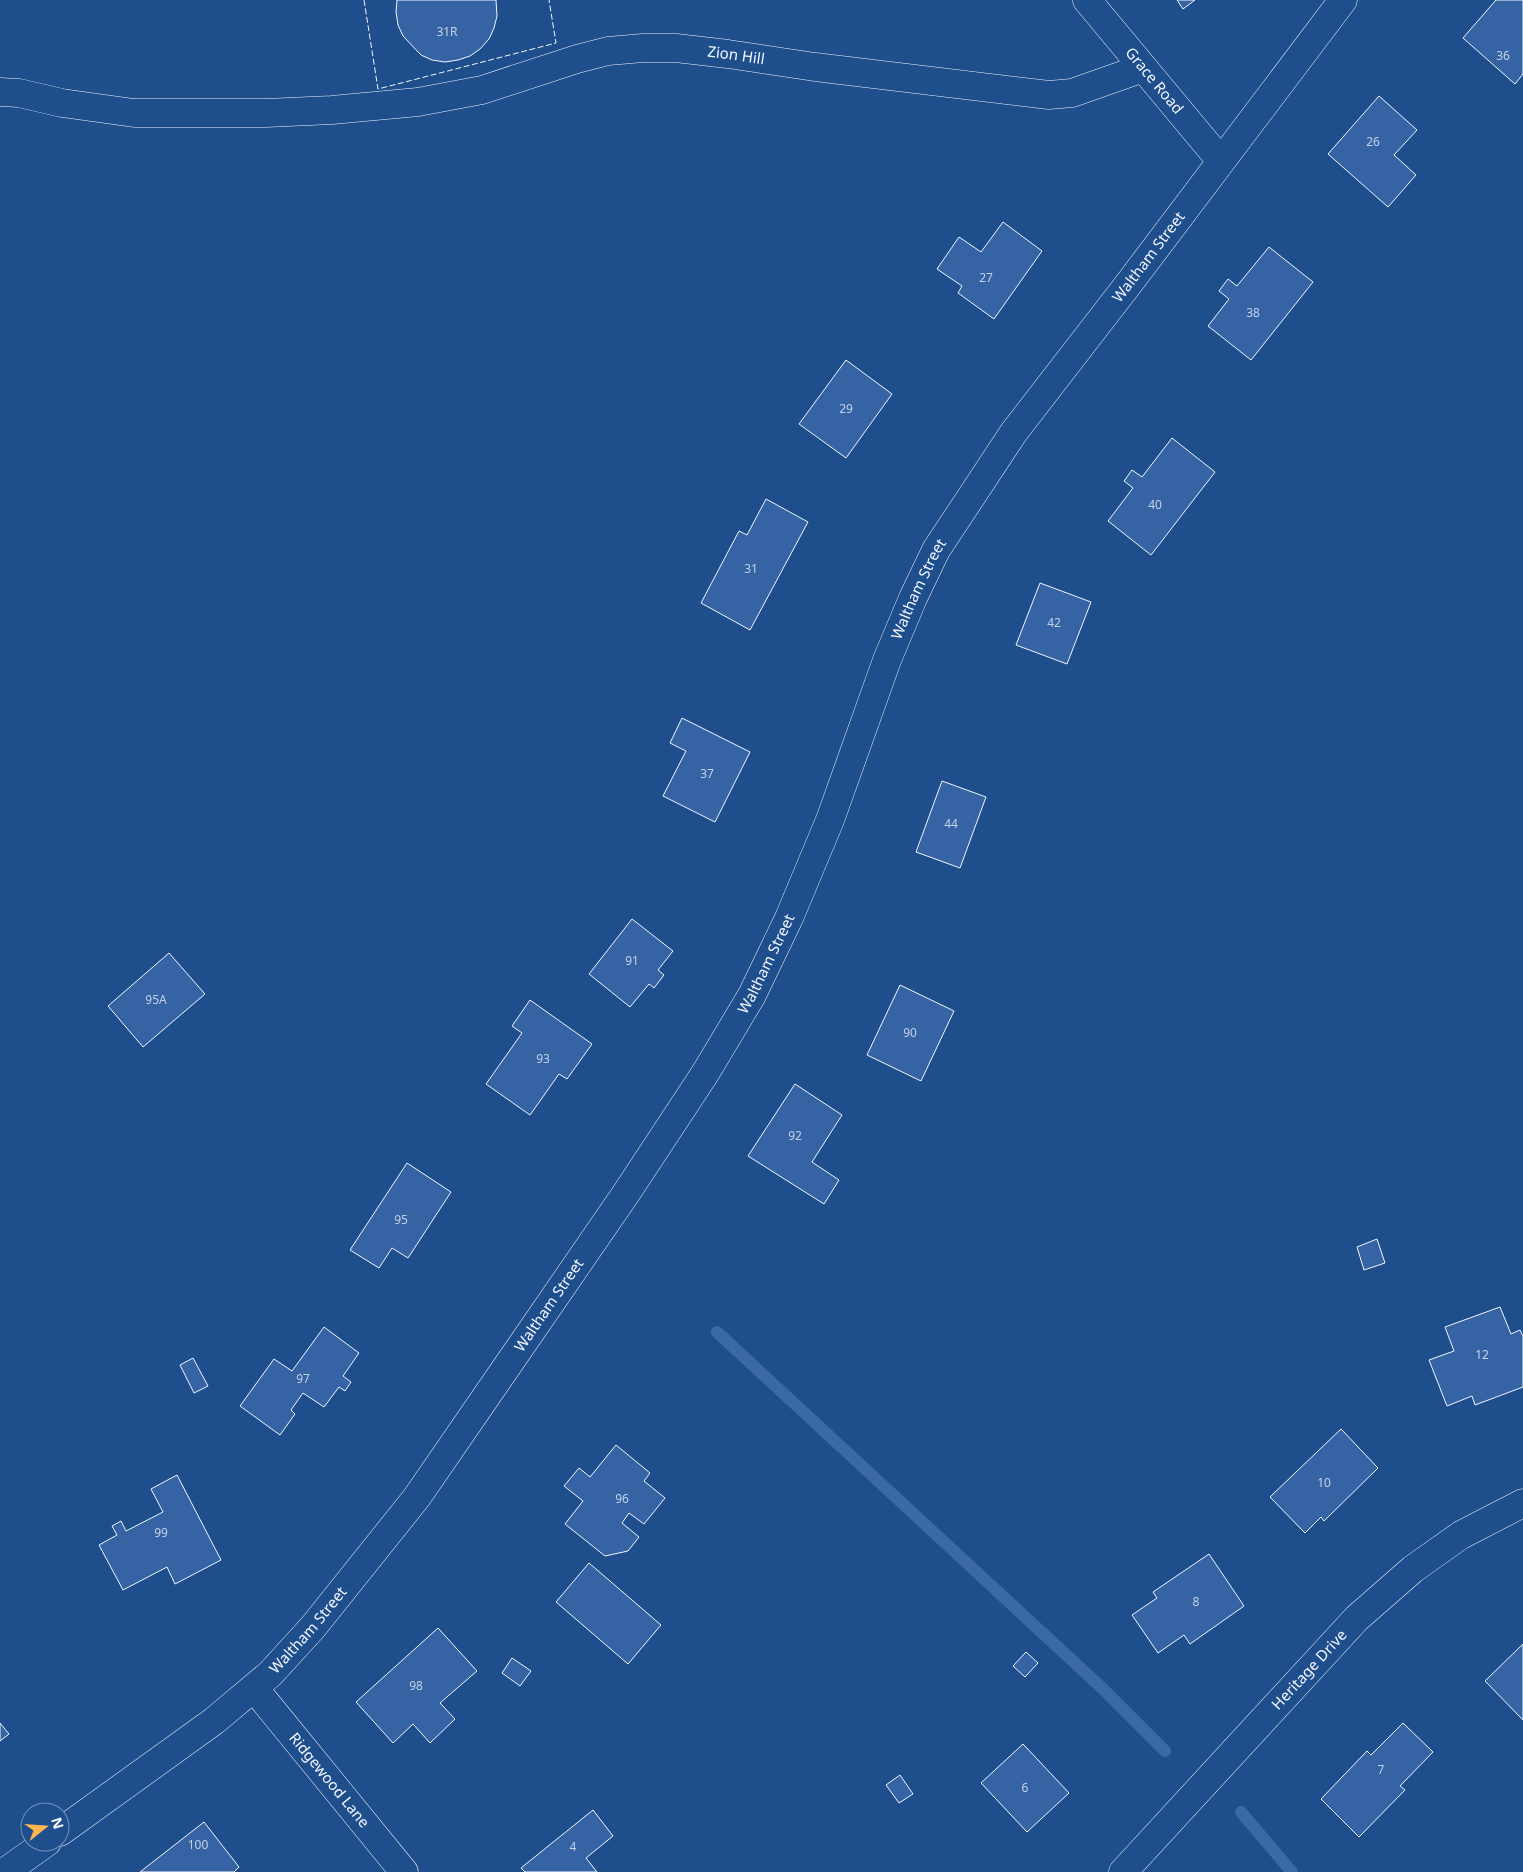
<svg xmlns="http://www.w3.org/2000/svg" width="1523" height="1872" viewBox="0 0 1523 1872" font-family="'Noto Sans',sans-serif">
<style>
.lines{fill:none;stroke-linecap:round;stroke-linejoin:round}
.stream{stroke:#3b69a3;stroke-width:12}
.building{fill:#3563a3;stroke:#f2f6ff}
.minor-casing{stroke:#f2f6ff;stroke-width:29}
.minor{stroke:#1f4e8c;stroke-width:28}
.fence{stroke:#f2f6ff;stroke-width:1;stroke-dasharray:6 2.5;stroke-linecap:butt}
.labels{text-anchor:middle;stroke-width:4;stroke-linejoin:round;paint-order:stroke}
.number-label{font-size:12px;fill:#c3d1e8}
.street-label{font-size:15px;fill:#f2f6ff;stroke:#1f4e8c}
</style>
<rect width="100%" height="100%" fill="#1f4e8c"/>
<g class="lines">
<g class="stream">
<polyline points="717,1332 1102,1688 1165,1751"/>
<polyline points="1241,1812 1292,1872"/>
</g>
</g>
<g class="building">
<polygon points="397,0 496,0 497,16 494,28 489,39 480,49 470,56 458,60 445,62 432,60 421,55 403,36 398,25 396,12"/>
<polygon points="1177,0 1195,0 1183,9"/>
<polygon points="1496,0 1523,0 1523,74 1515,84 1463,38"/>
<polygon points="1379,96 1417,130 1394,155 1416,175 1388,207 1328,154"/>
<polygon points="1003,222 1042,251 994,319 958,293 962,286 937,269 959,237 981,252"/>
<polygon points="1269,247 1313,282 1251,360 1208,326 1229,299 1219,291 1228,279 1237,286"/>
<polygon points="846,360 892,394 846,458 799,424"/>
<polygon points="1172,438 1215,472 1151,555 1108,521 1133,488 1124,481 1132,470 1142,477"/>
<polygon points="766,499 808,522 750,630 701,603 739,531 747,535"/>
<polygon points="1040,583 1091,602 1067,664 1016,645"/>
<polygon points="682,718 750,752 715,822 663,796 686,751 670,743"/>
<polygon points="942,781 986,797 960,868 916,852"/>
<polygon points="632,919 673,951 658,970 664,975 654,988 649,984 630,1007 589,974"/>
<polygon points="169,953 205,994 143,1047 108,1006"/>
<polygon points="900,985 954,1011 921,1081 867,1055"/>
<polygon points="530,1000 592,1044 567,1079 559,1074 530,1115 486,1084 522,1033 512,1026"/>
<polygon points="795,1084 842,1115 812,1162 839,1180 824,1204 748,1156"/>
<polygon points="407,1163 451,1192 408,1258 392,1248 379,1268 350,1250"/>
<polygon points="1377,1239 1385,1263 1364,1270 1357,1247"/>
<polygon points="1500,1307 1511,1334 1520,1330 1523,1336 1523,1387 1475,1405 1472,1396 1447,1406 1429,1360 1454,1351 1445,1327"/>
<polygon points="324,1327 359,1353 343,1376 351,1382 345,1391 339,1387 324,1407 303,1393 291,1410 295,1414 280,1435 240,1406 274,1359 292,1371"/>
<polygon points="193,1358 208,1386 194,1393 180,1365"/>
<polygon points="1341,1429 1378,1468 1324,1521 1321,1517 1305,1533 1270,1497"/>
<polygon points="616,1445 650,1473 644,1481 665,1498 644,1524 629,1513 622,1523 639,1537 628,1551 605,1556 565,1524 583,1501 564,1486 579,1468 590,1477"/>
<polygon points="177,1475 221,1560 175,1584 167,1567 123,1590 99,1545 117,1535 112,1526 121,1521 126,1531 163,1512 151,1489"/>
<polygon points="1209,1554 1244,1606 1190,1644 1184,1635 1158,1653 1132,1615 1157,1598 1153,1592"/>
<polygon points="589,1563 661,1625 628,1664 556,1602"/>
<polygon points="438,1628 477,1671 440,1703 455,1719 430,1743 413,1724 393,1743 356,1702"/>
<polygon points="1523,1644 1523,1720 1485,1681"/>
<polygon points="1026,1652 1038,1663 1025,1677 1013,1666"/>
<polygon points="512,1658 531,1671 520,1686 502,1673"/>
<polygon points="0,1723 9,1734 0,1741"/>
<polygon points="1403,1723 1433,1752 1400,1786 1405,1790 1359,1837 1321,1799 1367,1751 1371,1755"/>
<polygon points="1023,1744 1069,1793 1027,1832 981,1783"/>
<polygon points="900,1775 913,1794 899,1803 886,1785"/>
<polygon points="593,1810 613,1836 586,1858 597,1872 525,1872 521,1868"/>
<polygon points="204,1822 239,1867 234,1872 140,1872"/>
</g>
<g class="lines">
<g class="minor-casing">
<g id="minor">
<path id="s1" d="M1087 0 1221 161"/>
<path id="s2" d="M0 92 19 93 62 103 134 113H266L332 110 418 102 482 90 577 59 608 51 643 48H676L728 54 815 67 1049 95 1072 93 1143 68"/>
<path id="s3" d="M254 1688 404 1872"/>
<path id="s4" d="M60 1832 214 1721 270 1674 313 1627 417 1497 627 1192 706 1072 752 995 789 918 830 820 887 660 913 598 936 550 1014 432 1130 282 1343 0"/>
<polyline points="5,1872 47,1842"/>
<path id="s5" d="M1123 1872 1357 1618 1413 1569 1461 1535 1523 1503"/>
</g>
</g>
<use href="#minor" class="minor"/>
<polyline class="fence" points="364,0 378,89 556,43 549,0"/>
</g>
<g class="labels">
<g class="number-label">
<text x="447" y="36">31R</text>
<text x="1503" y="60">36</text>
<text x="1373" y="146">26</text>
<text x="986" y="282">27</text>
<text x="1253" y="317">38</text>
<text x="846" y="413">29</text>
<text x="1155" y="509">40</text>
<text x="751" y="573">31</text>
<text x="1054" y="627">42</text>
<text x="707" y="778">37</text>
<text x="951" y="828">44</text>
<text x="632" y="965">91</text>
<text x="156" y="1004">95A</text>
<text x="910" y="1037">90</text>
<text x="543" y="1063">93</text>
<text x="795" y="1140">92</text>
<text x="401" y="1224">95</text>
<text x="1482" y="1359">12</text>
<text x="303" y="1383">97</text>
<text x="1324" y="1487">10</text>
<text x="622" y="1503">96</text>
<text x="161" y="1537">99</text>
<text x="1196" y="1606">8</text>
<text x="416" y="1690">98</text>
<text x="1381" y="1774">7</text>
<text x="1025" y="1792">6</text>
<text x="198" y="1849">100</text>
<text x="573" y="1851">4</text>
</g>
<g class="street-label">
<text dy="5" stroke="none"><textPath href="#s2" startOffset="746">Zion Hill</textPath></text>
<text dy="5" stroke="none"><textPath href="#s1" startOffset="105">Grace Road</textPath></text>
<text dy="5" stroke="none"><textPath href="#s4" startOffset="1941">Waltham Street</textPath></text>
<text dy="5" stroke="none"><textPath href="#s4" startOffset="1536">Waltham Street</textPath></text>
<text dy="5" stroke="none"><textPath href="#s4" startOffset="1131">Waltham Street</textPath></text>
<text dy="5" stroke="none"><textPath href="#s4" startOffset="726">Waltham Street</textPath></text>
<text dy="5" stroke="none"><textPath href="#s4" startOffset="321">Waltham Street</textPath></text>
<text dy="5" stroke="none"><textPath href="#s5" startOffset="275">Heritage Drive</textPath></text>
<text dy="5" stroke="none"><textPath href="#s3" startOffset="119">Ridgewood Lane</textPath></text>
</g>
</g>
<g transform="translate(45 1827) rotate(73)"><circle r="24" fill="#1f4e8c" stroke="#7391ba"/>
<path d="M0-4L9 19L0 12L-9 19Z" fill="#ffb74d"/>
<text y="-8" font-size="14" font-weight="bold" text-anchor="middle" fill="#f2f6ff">N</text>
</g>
</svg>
